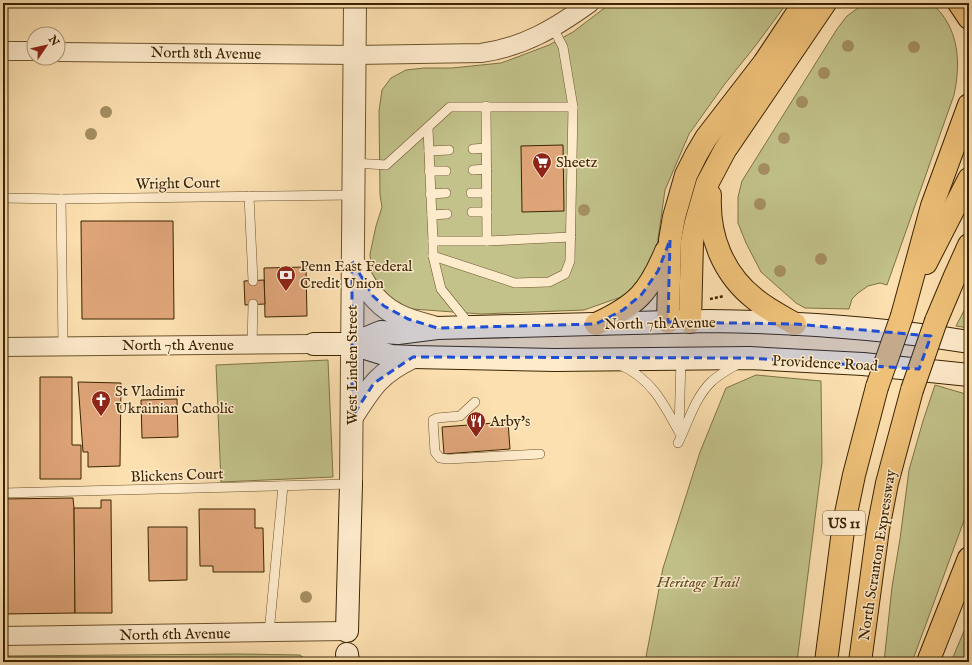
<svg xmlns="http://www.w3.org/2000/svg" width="972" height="665" viewBox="0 0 972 665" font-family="'IM FELL English',serif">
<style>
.green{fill:#c2c28a;stroke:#7e7345}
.building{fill:#dfa579;stroke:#3b2400}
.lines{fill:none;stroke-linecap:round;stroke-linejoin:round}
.service-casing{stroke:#6c532c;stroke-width:10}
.minor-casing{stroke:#6c532c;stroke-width:20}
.tertiary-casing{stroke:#6c532c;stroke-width:24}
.secondary-casing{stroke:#3b2400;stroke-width:24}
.motorway-casing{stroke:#3b2400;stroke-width:24}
.path{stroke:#3b2400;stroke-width:2.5;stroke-dasharray:3 2;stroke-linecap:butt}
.service{stroke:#feebcc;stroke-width:9}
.minor{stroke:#feebcc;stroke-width:18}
.tertiary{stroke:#feebcc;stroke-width:22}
.secondary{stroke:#feebcc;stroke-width:22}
.motorway{stroke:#eec078;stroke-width:22}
.motorway-bridge-casing{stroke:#3b2400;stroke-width:24;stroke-linecap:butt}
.motorway-bridge{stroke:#eec078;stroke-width:22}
.tree{fill:#a58f62}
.marked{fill:#1d4ed8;fill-opacity:0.2;stroke:#1d4ed8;stroke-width:3;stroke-dasharray:8 5;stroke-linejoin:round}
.labels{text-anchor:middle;stroke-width:3;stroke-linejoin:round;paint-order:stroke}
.shield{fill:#feebcc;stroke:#76603d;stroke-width:1}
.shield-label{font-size:14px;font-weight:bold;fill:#3b2400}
.street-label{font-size:15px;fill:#3b2400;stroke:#feebcc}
.poi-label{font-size:15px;fill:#3b2400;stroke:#feebcc;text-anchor:start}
.park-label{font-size:15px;font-style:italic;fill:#5d4c22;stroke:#feebcc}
</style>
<rect width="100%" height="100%" fill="#fde0b0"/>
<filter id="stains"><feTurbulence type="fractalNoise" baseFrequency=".005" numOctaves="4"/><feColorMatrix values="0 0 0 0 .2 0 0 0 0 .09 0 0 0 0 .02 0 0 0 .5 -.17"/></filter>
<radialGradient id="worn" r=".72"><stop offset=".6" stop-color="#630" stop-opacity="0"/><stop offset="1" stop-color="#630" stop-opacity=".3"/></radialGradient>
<g class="green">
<polygon points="611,3 787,3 756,45 724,85 689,134 665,190 657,246 643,282 621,297 584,310 481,314 412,309 398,306 384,296 372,278 370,254 376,226 382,207 380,195 379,111 382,90 391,78 406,70 424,68 452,68 501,63 512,59 549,45 573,32"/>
<path d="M865 3H929C935 5 937 9 941 13 960 37 960 67 954 95L887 285 880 283 868 286 858 293 852 299 849 309 805 308 796 303 761 272 746 243 738 223V197L742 181 837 29 847 16Z"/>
<polygon points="969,301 969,328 956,326"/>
<polygon points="328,360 333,477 221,482 216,365"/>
<polygon points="756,375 821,381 822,462 797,662 645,662 663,568 700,452 726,388"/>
<polygon points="935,385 969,395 969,507 912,662 884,662 892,587 900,539 909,470 923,421"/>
<polygon points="969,619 969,662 951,662"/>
<polygon points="240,654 300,655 309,662 3,662 3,656"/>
</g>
<g class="building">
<polygon points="563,145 564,211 522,212 521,146"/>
<polygon points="81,221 173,221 174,319 82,319"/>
<polygon points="306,267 307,316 265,317 264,268"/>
<polygon points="264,280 265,304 245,305 244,281"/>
<polygon points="40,377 72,377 72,445 81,445 81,479 40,479"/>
<polygon points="78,382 121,383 120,466 88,467 88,452 83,452"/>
<polygon points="177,399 178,437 142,438 141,400"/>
<polygon points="508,422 510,449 444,454 442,427"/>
<polygon points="73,498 74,508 75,613 3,614 3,499"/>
<polygon points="101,500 111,500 112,613 75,613 74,508 101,508"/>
<polygon points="199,509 255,509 255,528 263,528 264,572 213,572 213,566 200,566"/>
<polygon points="148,527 187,527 187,580 149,581"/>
<polygon points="627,660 627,662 598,662"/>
</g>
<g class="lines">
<g class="service-casing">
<g id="service">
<polyline points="486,106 487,241"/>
<polyline points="428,129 433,241 487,241 571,237"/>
<polyline points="473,149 486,148"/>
<polyline points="429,151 449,150"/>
<polyline points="354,163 386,165 450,107 573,107 563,47 553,28"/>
<polyline points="473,170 487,169"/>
<polyline points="429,171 446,171"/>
<polyline points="471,193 487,193"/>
<polyline points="430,194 446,193"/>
<polyline points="249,196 253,281"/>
<polyline points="3,198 61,199 353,195"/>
<polyline points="61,199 63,346"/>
<polyline points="472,212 487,212"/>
<polyline points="432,215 447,214"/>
<polyline points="433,241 433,256 441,289 470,325"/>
<polyline points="433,256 515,283 549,282 565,274 570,261 573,107"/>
<polyline points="252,345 253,304"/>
<path d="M620 365C651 378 664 404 679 432"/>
<polyline points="475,402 460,416 437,418 433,420 435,452 440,458 448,459 540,454"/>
<polyline points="679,430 681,359"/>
<path d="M678 443C688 423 695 397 712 381 720 374 729 369 738 364"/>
<polyline points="3,493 351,484"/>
<polyline points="269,633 283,486"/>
</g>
</g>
<g class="minor-casing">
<g id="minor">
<polyline points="3,51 34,51"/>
<path d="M58 52 355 55 481 53C524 47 555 28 590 3"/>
<polyline points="3,347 314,344"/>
<polyline points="3,636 347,631"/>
</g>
</g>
<g class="tertiary-casing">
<g id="tertiary">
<path d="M353 262C363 282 374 303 396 314 408 321 423 324 437 328"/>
<path d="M352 417C371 387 379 373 413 357"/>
<polyline points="351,484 355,3"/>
</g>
</g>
<g class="secondary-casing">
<g id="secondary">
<polyline points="314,344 352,344 391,356 413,357 554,360 749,358 863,364 969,375"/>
<path d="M352 344 381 332 398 333 437 328 709 321C796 322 883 328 969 342"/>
<polyline points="347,631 351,484"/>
<polyline points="347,654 348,662"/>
</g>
</g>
<g class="motorway-casing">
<g id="motorway">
<polyline points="959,3 969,18"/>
<path d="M710 195C708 236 723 274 755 299 767 309 781 316 795 324"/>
<polyline points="926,263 969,179"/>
<polyline points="902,316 932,206 969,105"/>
<polyline points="936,321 955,276 969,245"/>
<polyline points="668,322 670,240 674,217 686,175 696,155 706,138 764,63 804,3"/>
<polyline points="690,322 692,242 696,222 707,184 725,150 825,3"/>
<path d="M596 324C637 305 649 292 666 251"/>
<polyline points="826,662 844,523 854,475 877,387"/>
<polyline points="860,662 878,529 887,483 912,390"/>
<polyline points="928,662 969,558"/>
</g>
</g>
<polyline class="path" points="710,299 724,296"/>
<use href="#service" class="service"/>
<use href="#minor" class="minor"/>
<use href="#tertiary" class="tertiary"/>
<use href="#secondary" class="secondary"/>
<use href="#motorway" class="motorway"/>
<g class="motorway-bridge-casing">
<g id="motorway-bridge">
<polyline points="877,387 902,316"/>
<polyline points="912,390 936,321"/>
</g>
</g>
<use href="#motorway-bridge" class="motorway-bridge"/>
</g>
<g class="tree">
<circle cx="848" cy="46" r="6"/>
<circle cx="914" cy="47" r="6"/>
<circle cx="824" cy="73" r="6"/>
<circle cx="802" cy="102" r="6"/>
<circle cx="106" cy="112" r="6"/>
<circle cx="91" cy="134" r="6"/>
<circle cx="784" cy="138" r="6"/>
<circle cx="764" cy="169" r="6"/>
<circle cx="760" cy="204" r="6"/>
<circle cx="584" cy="210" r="6"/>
<circle cx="821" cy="259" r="6"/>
<circle cx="780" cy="271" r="6"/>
<circle cx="306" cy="597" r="6"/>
</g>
<path class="marked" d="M670 240 668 322 795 324 931 336 919 369 749 358 413 357 374 383 352 417V261L373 296 384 306 408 319 437 328 596 324 623 310 642 294 658 271Z"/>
<defs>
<g id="supermarket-pin" transform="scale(1)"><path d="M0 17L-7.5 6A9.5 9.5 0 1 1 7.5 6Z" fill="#8f2418" stroke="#feebcc"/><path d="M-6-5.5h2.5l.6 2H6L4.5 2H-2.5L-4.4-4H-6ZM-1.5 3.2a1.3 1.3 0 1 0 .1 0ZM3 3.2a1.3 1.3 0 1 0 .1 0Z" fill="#fff"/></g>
<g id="bank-pin" transform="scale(1)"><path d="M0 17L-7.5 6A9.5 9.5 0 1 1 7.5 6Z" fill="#8f2418" stroke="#feebcc"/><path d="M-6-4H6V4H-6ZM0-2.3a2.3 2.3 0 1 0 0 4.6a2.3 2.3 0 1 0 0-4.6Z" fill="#fff"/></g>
<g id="church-pin" transform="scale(1)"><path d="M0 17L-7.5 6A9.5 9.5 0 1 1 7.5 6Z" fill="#8f2418" stroke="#feebcc"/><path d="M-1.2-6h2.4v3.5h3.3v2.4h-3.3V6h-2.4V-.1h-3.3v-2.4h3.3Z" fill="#fff"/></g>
<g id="restaurant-pin" transform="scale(1)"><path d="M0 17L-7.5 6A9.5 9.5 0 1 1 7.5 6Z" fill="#8f2418" stroke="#feebcc"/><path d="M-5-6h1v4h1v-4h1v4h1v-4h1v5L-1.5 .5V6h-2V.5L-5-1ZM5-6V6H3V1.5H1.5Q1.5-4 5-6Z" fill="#fff"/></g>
</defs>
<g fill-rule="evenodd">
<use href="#supermarket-pin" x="542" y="162"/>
<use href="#bank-pin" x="286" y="275"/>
<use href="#church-pin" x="101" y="400"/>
<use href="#restaurant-pin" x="476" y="421"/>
</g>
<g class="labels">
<rect class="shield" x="823" y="511" width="42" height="24" rx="3"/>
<g class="shield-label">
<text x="844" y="528">US 11</text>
</g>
<g class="street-label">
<text transform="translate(206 53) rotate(1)" y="5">North 8th Avenue</text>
<text transform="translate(178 183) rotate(-1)" y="5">Wright Court</text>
<text transform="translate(660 323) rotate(-1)" y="5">North 7th Avenue</text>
<text x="178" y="350">North 7th Avenue</text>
<text transform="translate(825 363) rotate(3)" y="5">Providence Road</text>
<text transform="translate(352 365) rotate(-90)" y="5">West Linden Street</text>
<text transform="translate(177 475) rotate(-2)" y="5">Blickens Court</text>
<text transform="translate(877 555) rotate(-81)" y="5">North Scranton Expressway</text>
<text transform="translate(175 634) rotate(-1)" y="5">North 6th Avenue</text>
</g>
<g class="poi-label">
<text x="556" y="167">Sheetz</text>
<text x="300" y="271">Penn East Federal<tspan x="300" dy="17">Credit Union</tspan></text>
<text x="115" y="396">St Vladimir<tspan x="115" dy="17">Ukrainian Catholic</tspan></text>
<text x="490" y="426">Arby's</text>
</g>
<g class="park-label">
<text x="698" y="587">Heritage Trail</text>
</g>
</g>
<rect width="972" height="665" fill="none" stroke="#fde0b0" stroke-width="16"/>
<rect x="4" y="4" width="964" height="657" fill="none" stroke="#3b2400" stroke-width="2"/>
<rect x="8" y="8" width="956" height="649" fill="none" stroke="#3b2400"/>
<g transform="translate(46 46) rotate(56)"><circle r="19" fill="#feebcc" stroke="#b09b7a"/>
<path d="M0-3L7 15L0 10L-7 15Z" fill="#8f2418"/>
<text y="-6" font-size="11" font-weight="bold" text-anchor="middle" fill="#3b2400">N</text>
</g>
<rect width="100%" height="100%" filter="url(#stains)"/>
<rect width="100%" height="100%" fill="url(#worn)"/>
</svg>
